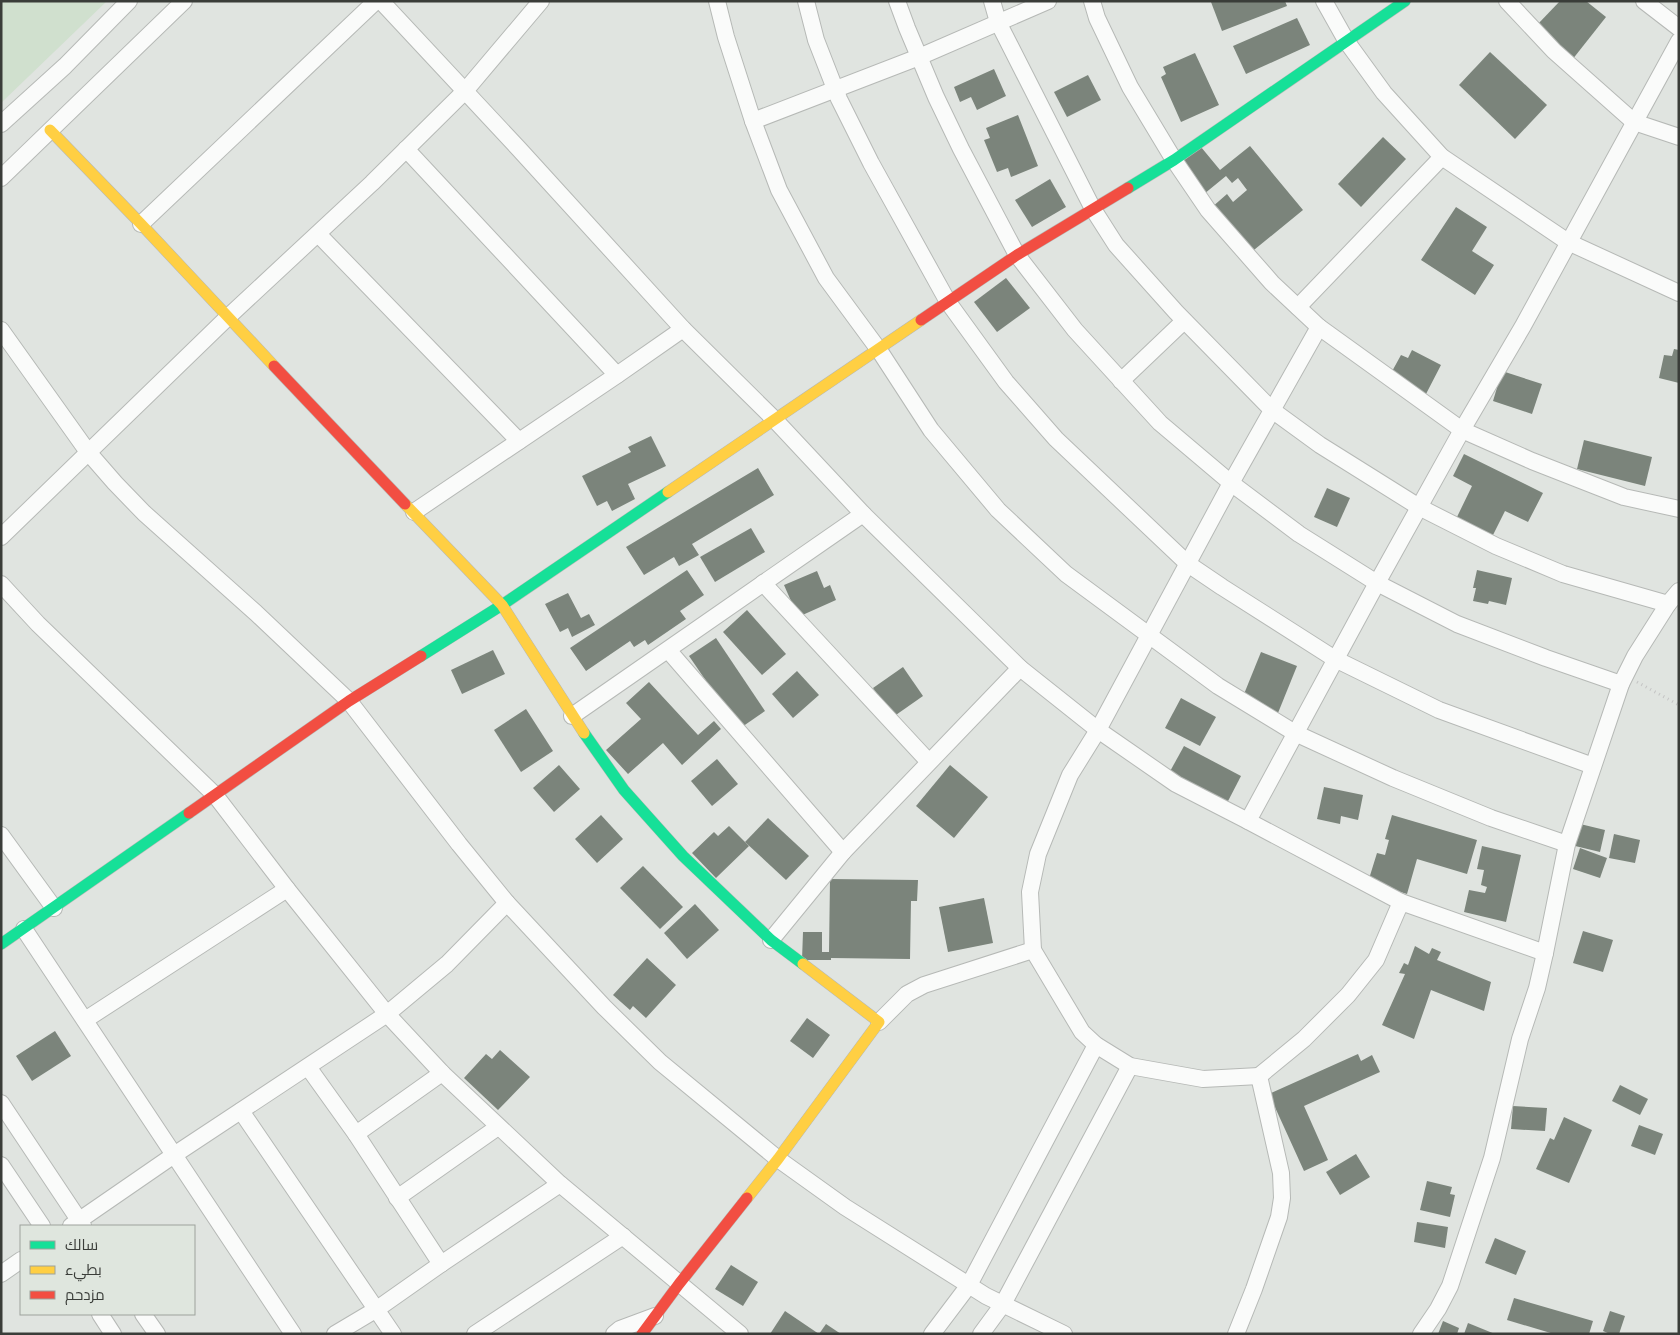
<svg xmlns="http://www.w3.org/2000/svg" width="1680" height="1335" viewBox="0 0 1680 1335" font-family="Montserrat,Cairo,sans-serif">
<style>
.green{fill:#d0e0ce}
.building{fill:#7b847b}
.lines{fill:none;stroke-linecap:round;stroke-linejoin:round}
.street-casing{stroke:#b6b9b6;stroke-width:18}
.fast-casing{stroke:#b6b9b6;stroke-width:12}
.slow-casing{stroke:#b6b9b6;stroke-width:12}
.jam-casing{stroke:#b6b9b6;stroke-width:12}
.path{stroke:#c4c4c4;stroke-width:3;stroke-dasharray:1 4;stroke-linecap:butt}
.street{stroke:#fafbfa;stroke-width:16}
.fast{stroke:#16e098;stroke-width:11}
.slow{stroke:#ffcf43;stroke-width:11}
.jam{stroke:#f24e42;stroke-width:11}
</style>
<rect width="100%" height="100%" fill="#e0e4e0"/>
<polygon class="green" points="1,1 107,1 1,103"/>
<g class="building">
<polygon points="1214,1 1285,1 1287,6 1222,31 1211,2"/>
<polygon points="1560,1 1586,1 1606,17 1572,60 1537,25"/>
<polygon points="1297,18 1310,45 1246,74 1233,46"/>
<polygon points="1490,52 1547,105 1515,139 1459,85"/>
<polygon points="1195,53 1219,105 1181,122 1161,77 1166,74 1163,67"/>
<polygon points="994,69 1006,96 977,110 971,97 960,102 954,87"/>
<polygon points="1088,75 1101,100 1067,117 1054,92"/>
<polygon points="1018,115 1038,166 1011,177 1008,168 997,172 984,140 990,138 986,128"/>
<polygon points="1383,137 1406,159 1361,207 1338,184"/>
<polygon points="1250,146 1303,210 1249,254 1211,208 1227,194 1233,202 1247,190 1238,178 1232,183 1226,176 1204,194 1179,164 1201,147 1220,170"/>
<polygon points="1050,179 1066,207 1032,227 1015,200"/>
<polygon points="1456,207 1487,227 1472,251 1494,265 1475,295 1421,260"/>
<polygon points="1006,278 1030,308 997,332 974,302"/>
<polygon points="1674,349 1679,350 1679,383 1659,378 1664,355 1672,356"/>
<polygon points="1412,350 1441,365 1426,394 1390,375 1401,355 1408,358"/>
<polygon points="1502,371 1542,384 1532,414 1493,401"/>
<polygon points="651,436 666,466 628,484 635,499 612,511 607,501 597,506 582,476 631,452 628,447"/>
<polygon points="1584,440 1652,457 1645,486 1577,469"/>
<polygon points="1464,454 1543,493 1528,522 1505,511 1493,535 1457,517 1472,486 1453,476"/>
<polygon points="758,468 774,495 692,544 699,555 679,566 674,557 644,575 626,547"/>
<polygon points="1327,488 1350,498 1337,527 1314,517"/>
<polygon points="751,528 765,552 715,582 700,557"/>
<polygon points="687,570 704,595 680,611 686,619 648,645 645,640 634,647 630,641 586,671 570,648"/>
<polygon points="1477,570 1512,578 1506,605 1489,601 1488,604 1473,601 1476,588 1473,588"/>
<polygon points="817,571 824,588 830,585 836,600 798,617 784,585"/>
<polygon points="568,593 581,618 589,614 595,625 572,637 568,628 560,632 545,604"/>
<polygon points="747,610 786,654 762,675 723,632"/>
<polygon points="716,638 765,711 739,729 689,656"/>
<polygon points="493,650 505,674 462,694 451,670"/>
<polygon points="1261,652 1297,666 1278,713 1242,699"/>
<polygon points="903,667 923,696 893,717 873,688"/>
<polygon points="797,671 819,695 793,718 772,694"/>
<polygon points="649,682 698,735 714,721 721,729 682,765 663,743 628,774 606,750 641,719 626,703"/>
<polygon points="1181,698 1216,717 1200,746 1165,728"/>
<polygon points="526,709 553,751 521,772 494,730"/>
<polygon points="1184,746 1241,776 1226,805 1168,775"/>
<polygon points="717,759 738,784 712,806 691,781"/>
<polygon points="559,765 580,789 554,812 533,788"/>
<polygon points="950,765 988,797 954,838 916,806"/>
<polygon points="1324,787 1363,795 1358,820 1341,816 1340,824 1317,819"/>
<polygon points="601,815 623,839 597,863 575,839"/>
<polygon points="1392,815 1477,840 1467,874 1417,859 1407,894 1368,882 1377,853 1385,855 1389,840 1385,839"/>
<polygon points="768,818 809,856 786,880 745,842"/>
<polygon points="1576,823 1605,830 1600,852 1571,845"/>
<polygon points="729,826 749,846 716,878 692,853 714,832 718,836"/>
<polygon points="1614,834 1640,840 1635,863 1609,858"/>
<polygon points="1482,846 1521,855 1506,922 1464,912 1469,890 1485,893 1487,887 1481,885 1484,870 1477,869"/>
<polygon points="1580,848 1607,858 1600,878 1573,869"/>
<polygon points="643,866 683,907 660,929 620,888"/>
<polygon points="830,879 918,880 917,901 911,901 910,959 831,958 831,960 802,960 803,932 822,932 822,952 829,952"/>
<polygon points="984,898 993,943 948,952 939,907"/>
<polygon points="695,904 719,930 687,959 664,933"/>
<polygon points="1583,931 1613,940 1603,972 1573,963"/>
<polygon points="1415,946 1429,954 1432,948 1441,952 1437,960 1491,982 1484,1011 1431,990 1414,1039 1382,1025 1405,974 1399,973 1404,963 1408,965"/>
<polygon points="647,958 676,985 646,1018 633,1006 630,1010 613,995"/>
<polygon points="807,1018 830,1035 813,1058 790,1041"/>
<polygon points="55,1031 71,1056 32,1081 16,1056"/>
<polygon points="500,1050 530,1077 498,1110 464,1078 486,1054 492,1059"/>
<polygon points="1358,1054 1361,1061 1372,1055 1380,1072 1304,1106 1328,1160 1304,1171 1269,1094"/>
<polygon points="1620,1085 1648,1099 1640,1115 1612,1101"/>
<polygon points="1513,1106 1547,1108 1545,1131 1511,1129"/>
<polygon points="1564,1117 1592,1130 1569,1183 1536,1169 1550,1138 1554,1140"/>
<polygon points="1639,1125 1663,1134 1655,1155 1631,1146"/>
<polygon points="1356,1154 1370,1177 1340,1195 1326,1172"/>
<polygon points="1427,1181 1452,1187 1450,1194 1455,1195 1450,1217 1420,1210"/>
<polygon points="1417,1222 1448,1227 1445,1248 1414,1242"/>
<polygon points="1495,1238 1526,1251 1516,1275 1485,1263"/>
<polygon points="731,1265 758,1282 743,1306 715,1289"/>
<polygon points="1514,1298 1593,1321 1589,1334 1554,1334 1507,1320"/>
<polygon points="785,1311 819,1334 770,1334"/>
<polygon points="1610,1311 1625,1316 1619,1334 1610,1334 1603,1331"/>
<polygon points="1443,1321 1459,1328 1457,1334 1438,1334"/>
<polygon points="1468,1323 1495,1334 1464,1334"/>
<polygon points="826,1324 841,1334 819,1334"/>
</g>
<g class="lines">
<g class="street-casing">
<g id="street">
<polyline points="381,1 519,149 683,329 775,420 863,514 1020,668 1098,730 1176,784 1248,821"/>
<polyline points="717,1 726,37 753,121 779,190 826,278 879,350 931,430 998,510 1066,574 1218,686 1295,733 1393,778 1491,818 1567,844"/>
<polyline points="806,1 816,40 839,99 871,163 948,302 1006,382 1056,439 1188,564 1222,587 1335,659 1439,710 1593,766"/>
<polyline points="897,1 907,28 936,97 961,149 1017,255 1075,330 1160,423 1231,483 1299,534 1377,583 1457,624 1546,658 1621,684"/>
<polyline points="992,1 998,22 1093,209 1116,245 1176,312 1272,410 1320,445 1419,507 1496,546 1563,574 1668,604"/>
<polyline points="1092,1 1097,18 1130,87 1174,160 1208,210 1272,283 1319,327 1231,483 1098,730 1070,775 1038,854 1030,892 1033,950 1082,1032 1096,1045 1130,1066 1203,1079 1259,1076"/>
<polyline points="1324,1 1347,42 1384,93 1442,157 1568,242 1679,293"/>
<polyline points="1507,1 1554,51 1634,122 1679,137"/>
<polyline points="1644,1 1679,28"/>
<polyline points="753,121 919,57 1048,1"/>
<polyline points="1,124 65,66 129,1"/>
<polyline points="406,149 617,375"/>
<polyline points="1,178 184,1"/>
<polyline points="141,224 376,1"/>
<polyline points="318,234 519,441"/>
<polyline points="1298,307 1442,157"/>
<polyline points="1319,327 1462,430 1532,461 1624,497 1679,509"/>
<polyline points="1,330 88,452 115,483 144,513 256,613 349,701 459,844 507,903 604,1007 660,1062 778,1159 845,1207 986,1296 1064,1334"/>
<polyline points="1121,381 1184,321"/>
<polyline points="414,512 617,375 683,329"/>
<polyline points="1,537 228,317 372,183 465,91 541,1"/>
<polyline points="763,583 929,762"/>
<polyline points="1,584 38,624 215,795 287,889 387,1014 442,1073 560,1184 740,1334"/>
<polyline points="668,650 843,852"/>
<polyline points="572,716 863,514"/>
<polyline points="1,835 54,908"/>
<polyline points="1401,902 1248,821 1377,583 1462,430 1523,326 1679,41"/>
<polyline points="24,929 293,1334"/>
<polyline points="771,940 843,852 1020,668"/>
<polyline points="85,1020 287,889"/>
<polyline points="879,1022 907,994 924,985 1033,950"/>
<polyline points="308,1067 356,1134 441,1264"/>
<polyline points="1,1103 83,1226"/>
<polyline points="241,1111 393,1334"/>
<polyline points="356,1134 442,1073"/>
<polyline points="1,1165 42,1226"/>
<polyline points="397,1198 498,1127"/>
<polyline points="71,1226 174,1155 387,1014 447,964 507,903"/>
<polyline points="1,1274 21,1260"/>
<polyline points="100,1314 113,1334"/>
<polyline points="143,1314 157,1334"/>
<polyline points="335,1334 377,1309 441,1264 560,1184"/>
<polyline points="475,1334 623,1236"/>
<polyline points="614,1334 620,1329 655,1316"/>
<polyline points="932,1334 969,1285 1096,1045"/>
<polyline points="981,1334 1003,1304 1130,1066"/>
<polyline points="1236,1334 1254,1289 1279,1217 1282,1198 1281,1173 1259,1076 1304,1039 1348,995 1376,960 1401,902 1545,953"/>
<polyline points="1421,1334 1438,1309 1450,1286 1492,1158 1520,1039 1537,988 1545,953 1567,844 1621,684 1635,656 1668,604 1679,591"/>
</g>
</g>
<g class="fast-casing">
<g id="fast">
<polyline points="1128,188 1174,160 1405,1"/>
<polyline points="421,656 502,605 668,492"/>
<polyline points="584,733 624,790 683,856 771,940 803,964"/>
<polyline points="1,944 189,813"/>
</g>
</g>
<g class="slow-casing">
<g id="slow">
<polyline points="50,130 141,224 274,366"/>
<polyline points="668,492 921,320"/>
<polyline points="405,504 502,605 584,733"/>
<polyline points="747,1198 778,1159 879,1022 803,964"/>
</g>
</g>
<g class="jam-casing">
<g id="jam">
<polyline points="921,320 1017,255 1128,188"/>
<polyline points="274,366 405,504"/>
<polyline points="189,813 349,701 421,656"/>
<polyline points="642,1334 679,1284 747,1198"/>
</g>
</g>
<polyline class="path" points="1637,682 1679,705"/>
<use href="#street" class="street"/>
<use href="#fast" class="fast"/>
<use href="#slow" class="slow"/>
<use href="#jam" class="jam"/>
</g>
<rect width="1680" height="1335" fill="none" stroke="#3a3d39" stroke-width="5"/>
<rect x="20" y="1225" width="175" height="90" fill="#dfe6de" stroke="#9da29c"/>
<rect x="30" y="1241" width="25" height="8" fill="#16e098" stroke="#9da29c"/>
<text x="65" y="1250" font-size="15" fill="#3a3d39">سالك</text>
<rect x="30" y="1266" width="25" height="8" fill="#ffcf43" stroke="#9da29c"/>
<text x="65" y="1275" font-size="15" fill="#3a3d39">بطيء</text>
<rect x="30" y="1291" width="25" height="8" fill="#f24e42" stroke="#9da29c"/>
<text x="65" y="1300" font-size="15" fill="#3a3d39">مزدحم</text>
</svg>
